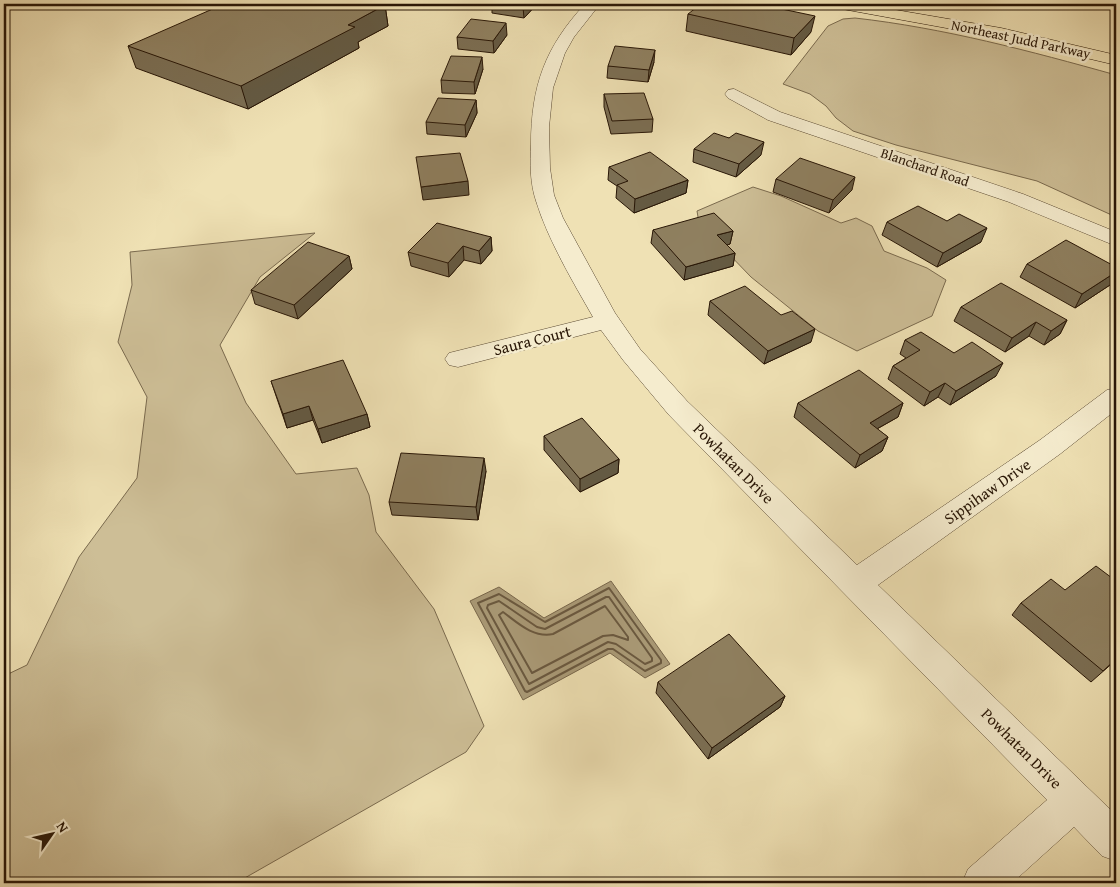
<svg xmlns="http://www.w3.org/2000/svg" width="1120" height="887" viewBox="0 0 1120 887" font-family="'Gentium Book Plus',serif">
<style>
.green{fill:#cdbe96;stroke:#7a6a4e}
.water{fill:#ab9c79;stroke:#77664b}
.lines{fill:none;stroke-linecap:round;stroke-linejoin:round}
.shore{stroke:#6a5940;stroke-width:2}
.minor-casing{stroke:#5a4932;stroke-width:1}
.trunk-casing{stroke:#281606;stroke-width:1}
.minor{fill:#f5ecce;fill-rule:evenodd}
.trunk{fill:#efe1b4;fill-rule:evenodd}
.wall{fill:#7b6e53;stroke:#281606}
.shaded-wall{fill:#645a43;stroke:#281606}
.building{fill:#8f8060;stroke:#281606}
.labels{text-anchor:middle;stroke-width:5;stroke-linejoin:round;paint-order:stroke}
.far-street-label{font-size:14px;fill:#281606;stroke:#f5ecce}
.street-label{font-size:16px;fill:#281606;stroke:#f5ecce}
</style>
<rect width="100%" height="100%" fill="#efe1b4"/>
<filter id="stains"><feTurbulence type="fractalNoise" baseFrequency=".004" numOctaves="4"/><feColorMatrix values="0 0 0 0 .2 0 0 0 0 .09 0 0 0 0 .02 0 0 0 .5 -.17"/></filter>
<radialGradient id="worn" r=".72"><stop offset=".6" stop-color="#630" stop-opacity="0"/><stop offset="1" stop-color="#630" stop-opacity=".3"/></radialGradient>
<g class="green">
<path d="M855 18C944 28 1030 51 1116 75V217L1037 181 896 145 853 131 836 118 826 106 810 94 783 84 828 26 843 19Z"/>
<polygon points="753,187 781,196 841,223 856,218 872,226 884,251 927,268 946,280 932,316 857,351 818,331 751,277 699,223 697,211"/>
<polygon points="315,233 260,277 220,345 246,403 296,474 357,468 369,495 376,532 434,609 484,726 466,752 236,883 4,883 4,676 27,665 79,557 137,478 147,397 118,342 132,285 130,252"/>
</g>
<polygon class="water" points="611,581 670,664 645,678 610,653 523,700 470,601 499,587 544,618"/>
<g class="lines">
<g class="shore">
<polygon points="609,588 661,660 661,663 645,671 613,649 608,649 527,692 525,691 478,603 499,594 545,622"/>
<polygon points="606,597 609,597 652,658 652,661 645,664 616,644 608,642 529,684 487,608 488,605 499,601 537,627 545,629"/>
<path d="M605 606 628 637V640L613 635 603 636 532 673 499 615 503 612C518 623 533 638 553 634Z"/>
</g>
<g class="minor-casing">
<g id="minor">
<path d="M585 4H600L574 37 565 53 553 88 549 127 550 168 554 195 563 218 615 313 640 349 687 401 857 565 1040 440 1107 390 1116 388V410L1060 454 878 585 1116 815V861L1102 856 1074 827 1012 883H962L968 869 1047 800 669 415 623 360 601 330 458 367 449 365 445 359 449 353 593 317C573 282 548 240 536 201 530 183 530 163 531 145 531 86 545 47 585 4Z"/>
<polygon points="734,89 780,112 1023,194 1116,232 1116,246 1009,202 768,120 728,98 725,94 728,90"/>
</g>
</g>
<g class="trunk-casing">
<polygon id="trunk" points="830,4 861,4 1001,28 1116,55 1116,65 1001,38 837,8 832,7"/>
</g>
<use href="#minor" class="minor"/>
<use href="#trunk" class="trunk"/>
</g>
<g class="wall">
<polygon points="492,4 537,4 524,18 492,13"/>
<polygon points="385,5 388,26 358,42 359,48 248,109 136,68 128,46"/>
<polygon points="688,14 811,32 791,55 686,31"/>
<polygon points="507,35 494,53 458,49 457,37"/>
<polygon points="654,62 648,82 607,78 608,66"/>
<polygon points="483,69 475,94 442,93 441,80"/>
<polygon points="604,94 653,119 652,132 611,134 604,107"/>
<polygon points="476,100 477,113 466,137 427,134 426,122"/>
<polygon points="729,138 761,155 736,177 693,162 694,149"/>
<polygon points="609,167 688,180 686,193 634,213 616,198 617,186 608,180"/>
<polygon points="776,179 852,190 829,213 773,192"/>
<polygon points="887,222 981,242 937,267 882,235"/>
<polygon points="653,230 733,231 730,244 727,245 735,253 733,266 684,280 651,243"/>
<polygon points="491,237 492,251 481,264 464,260 449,277 411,266 408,252"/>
<polygon points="349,256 352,269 298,319 255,304 251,290"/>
<polygon points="1027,264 1113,283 1075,308 1020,277"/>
<polygon points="710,301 811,342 764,364 708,315"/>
<polygon points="961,307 1067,320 1060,334 1044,345 1029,336 1005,352 954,321"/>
<polygon points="905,340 954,353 996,376 950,405 938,397 924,406 888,379 893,366 906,358 900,354"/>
<polygon points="271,381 367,414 370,427 322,443 313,420 287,428"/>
<polygon points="798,403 903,403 898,417 877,429 888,437 882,451 855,468 794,417"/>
<polygon points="544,436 619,459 618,473 580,492 544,450"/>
<polygon points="486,471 478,520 392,515 389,502"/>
<polygon points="1065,590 1116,660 1091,682 1012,615 1021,603"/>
<polygon points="658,682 785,696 780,707 708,759 656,693"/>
</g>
<g class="shaded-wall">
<polygon points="526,4 537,4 524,18 523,7"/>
<polygon points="385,5 388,26 358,42 359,48 248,109 241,86 348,25"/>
<polygon points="815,16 811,32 791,55 794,38"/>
<polygon points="506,23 507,35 494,53 493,41"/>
<polygon points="655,50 654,62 648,82 649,70"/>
<polygon points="482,57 483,69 475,94 474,82"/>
<polygon points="476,100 477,113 466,137 465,125"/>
<polygon points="764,142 761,155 736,177 739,164"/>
<polygon points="855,177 852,190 829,213 833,200"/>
<polygon points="688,180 686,193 634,213 635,199"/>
<polygon points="468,181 469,195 423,200 421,187"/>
<polygon points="987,228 981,242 937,267 943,253"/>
<polygon points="733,231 730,244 715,249 717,235"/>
<polygon points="491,237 492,251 481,264 479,251"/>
<polygon points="463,246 464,260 449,277 448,263"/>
<polygon points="735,253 733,266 684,280 686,267"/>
<polygon points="349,256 352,269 298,319 294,305"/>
<polygon points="1116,272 1116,278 1113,283 1075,308 1082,294"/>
<polygon points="1067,320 1060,334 1044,345 1051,331"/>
<polygon points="1036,322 1029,336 1005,352 1012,338"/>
<polygon points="815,329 811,342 764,364 768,351"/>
<polygon points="1003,363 996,376 950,405 956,391"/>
<polygon points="945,383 938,397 924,406 930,392"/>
<polygon points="903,403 898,417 864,436 870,423"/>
<polygon points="309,406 313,420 287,428 283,414"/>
<polygon points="367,414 370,427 322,443 318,429"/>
<polygon points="888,437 882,451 855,468 860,455"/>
<polygon points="484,458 486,471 478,520 476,507"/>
<polygon points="619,459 618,473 580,492 580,479"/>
<polygon points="785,696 780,707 708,759 712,748"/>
</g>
<g class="building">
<polygon points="224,4 378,4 385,5 348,25 355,27 241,86 128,46"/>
<polygon points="504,4 526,4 523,7"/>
<polygon points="701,4 758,4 815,16 794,38 688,14"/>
<polygon points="471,19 506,23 493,41 457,37"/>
<polygon points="615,46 655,50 649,70 608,66"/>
<polygon points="451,56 482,57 474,82 441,80"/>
<polygon points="644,93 653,119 612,121 604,94"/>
<polygon points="438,98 476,100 465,125 426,122"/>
<polygon points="714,133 729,138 736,133 764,142 739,164 694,149"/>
<polygon points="650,152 688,180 635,199 617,185 628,181 609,167"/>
<polygon points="460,153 468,181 421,187 416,157"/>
<polygon points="800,158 855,177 833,200 776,179"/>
<polygon points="918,206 947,221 959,214 987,228 943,253 887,222"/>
<polygon points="714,213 733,231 717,235 735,253 686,267 653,230"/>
<polygon points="437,223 491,237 479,251 463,246 448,263 408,252"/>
<polygon points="1066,240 1116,267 1116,272 1082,294 1027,264"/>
<polygon points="308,242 349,256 294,305 251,290"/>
<polygon points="1001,283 1067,320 1051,331 1036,322 1012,338 961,307"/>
<polygon points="745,286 781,315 792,311 815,329 768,351 710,301"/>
<polygon points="921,332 954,353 972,342 1003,363 956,391 945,383 930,392 893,366 920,350 905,340"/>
<polygon points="343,360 367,414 318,429 309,406 283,414 271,381"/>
<polygon points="859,370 903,403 870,423 888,437 860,455 798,403"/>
<polygon points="582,418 619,459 580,479 544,436"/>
<polygon points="401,453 484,458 476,507 389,502"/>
<polygon points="1096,566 1116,581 1116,659 1103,671 1021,603 1051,579 1065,590"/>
<polygon points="729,634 785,696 712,748 658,682"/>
</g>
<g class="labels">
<g class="far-street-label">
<text transform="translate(1021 39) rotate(12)" y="5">Northeast Judd Parkway</text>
<text transform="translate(925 167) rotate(19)" y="5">Blanchard Road</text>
</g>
<g class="street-label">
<text transform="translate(532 340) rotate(-14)" y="6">Saura Court</text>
<text transform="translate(734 463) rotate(45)" y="6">Powhatan Drive</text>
<text transform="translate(987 491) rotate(-35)" y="6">Sippihaw Drive</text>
<text transform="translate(1022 748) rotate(45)" y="6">Powhatan Drive</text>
</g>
</g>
<rect width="1120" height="887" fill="none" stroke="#efe1b4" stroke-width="20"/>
<rect x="5" y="5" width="1110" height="877" fill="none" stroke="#281606" stroke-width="2.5"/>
<rect x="10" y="10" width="1100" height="867" fill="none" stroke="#281606"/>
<g transform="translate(52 834) rotate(56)" stroke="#f5ecce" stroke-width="4" paint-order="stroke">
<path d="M0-4L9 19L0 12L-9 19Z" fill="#281606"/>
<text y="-8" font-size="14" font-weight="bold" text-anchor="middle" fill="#281606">N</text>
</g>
<rect width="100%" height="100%" filter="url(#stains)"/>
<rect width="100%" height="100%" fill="url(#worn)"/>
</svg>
